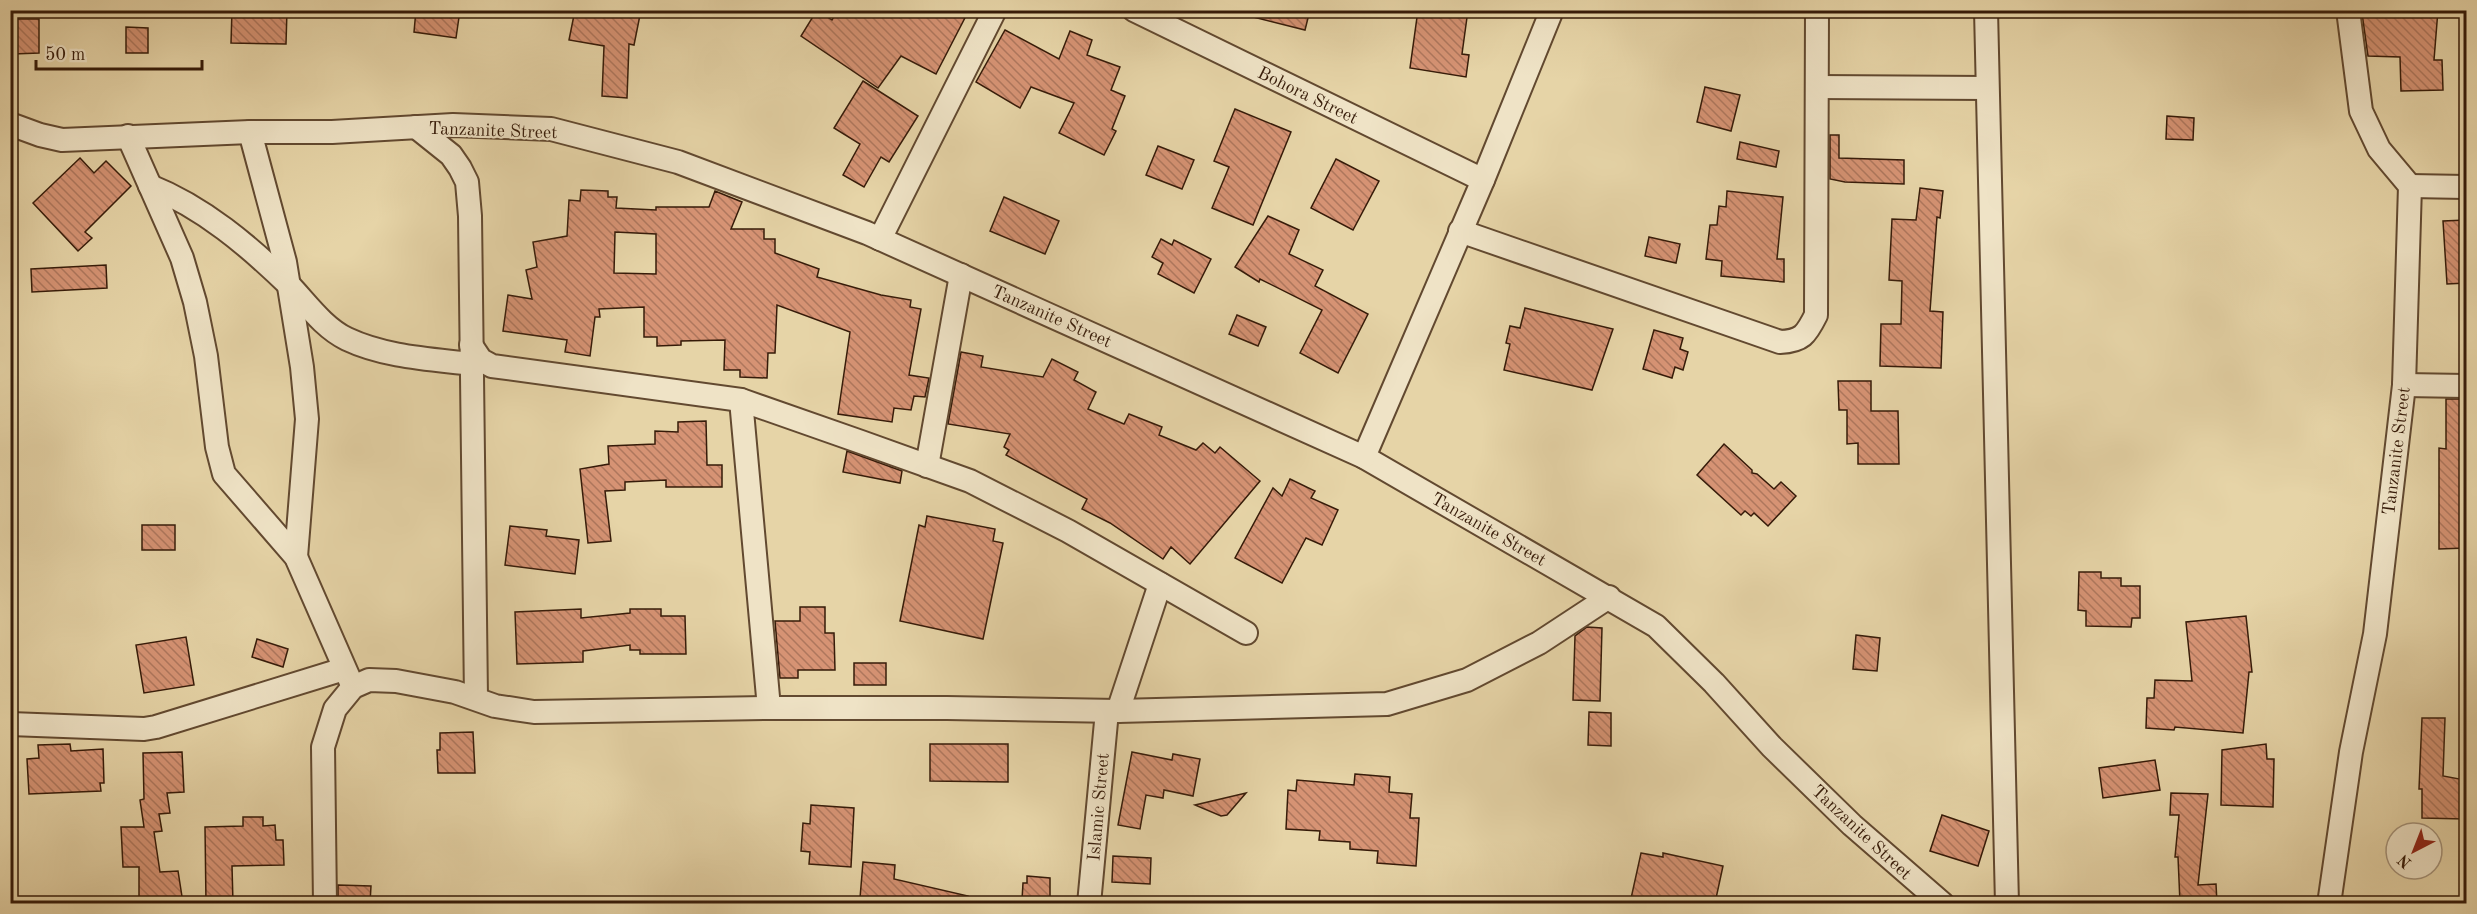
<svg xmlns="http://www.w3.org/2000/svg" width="2477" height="914" viewBox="0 0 2477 914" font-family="'Old Standard TT',serif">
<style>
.building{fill:url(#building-back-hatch);stroke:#361b09;stroke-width:1.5;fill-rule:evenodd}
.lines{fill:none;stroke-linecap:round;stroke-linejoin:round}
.street-casing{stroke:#624930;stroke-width:26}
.street{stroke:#efe3c6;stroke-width:22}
.labels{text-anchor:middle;stroke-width:4.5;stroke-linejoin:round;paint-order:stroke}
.street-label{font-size:18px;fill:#361b09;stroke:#efe3c6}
</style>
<defs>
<pattern id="building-back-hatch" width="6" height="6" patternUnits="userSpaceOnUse" patternTransform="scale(1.5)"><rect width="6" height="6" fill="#d69374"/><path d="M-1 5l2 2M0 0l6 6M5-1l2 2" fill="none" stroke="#ae775d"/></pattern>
</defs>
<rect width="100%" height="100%" fill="#e6d4a7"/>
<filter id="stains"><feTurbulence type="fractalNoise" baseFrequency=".00333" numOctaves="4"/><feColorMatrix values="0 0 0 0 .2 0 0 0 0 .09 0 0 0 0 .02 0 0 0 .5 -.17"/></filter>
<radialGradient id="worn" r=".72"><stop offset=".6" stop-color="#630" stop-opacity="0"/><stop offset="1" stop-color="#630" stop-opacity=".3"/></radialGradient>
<g class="building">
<polygon points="232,10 287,10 286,44 231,43"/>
<polygon points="416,10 460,10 456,38 414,32"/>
<polygon points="575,10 641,10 634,45 629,44 627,98 602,96 604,46 569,40"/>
<polygon points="817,10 832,20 838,10 969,10 936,74 901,56 878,88 801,36"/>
<polygon points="1254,10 1310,10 1305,30 1253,17"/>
<polygon points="1418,10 1468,10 1462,54 1469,55 1466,77 1410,68"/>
<polygon points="2388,10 2438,10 2434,60 2442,60 2443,90 2401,91 2400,57 2368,56 2362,13 2387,13"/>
<polygon points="13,19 39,19 39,53 13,54"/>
<polygon points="126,27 148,28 148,53 126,53"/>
<polygon points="1005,30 1059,59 1070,31 1092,40 1087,55 1120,67 1111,90 1125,96 1112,129 1116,131 1104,155 1059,133 1074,103 1031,87 1020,108 976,82"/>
<polygon points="863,81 918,116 889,162 881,157 864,187 843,175 860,144 834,128"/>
<polygon points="1705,87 1740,95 1731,131 1697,122"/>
<polygon points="1235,109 1291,132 1253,225 1212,208 1229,167 1214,161"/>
<polygon points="2167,116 2194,118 2193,140 2166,139"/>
<polygon points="1830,135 1839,135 1839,158 1904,160 1904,184 1845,182 1830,179"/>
<polygon points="1740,142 1779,151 1776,167 1737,159"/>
<polygon points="1158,146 1194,160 1182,189 1146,175"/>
<polygon points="80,158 94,173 106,161 131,186 85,232 92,238 78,251 33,203"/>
<polygon points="1336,159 1379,181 1353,230 1311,208"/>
<polygon points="1920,188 1943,191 1940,218 1937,217 1930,311 1943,312 1941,368 1880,366 1881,324 1901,324 1902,281 1889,280 1892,219 1916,220"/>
<path d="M581 190 608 191V197H617L616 208 656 210V207H709L715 191 742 202 731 229H764V239H775V253L819 269 817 277 881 295 911 300 910 307 921 309 909 375 929 378 925 397 914 396 911 410 894 408 892 422 838 414 850 332 777 305 775 353H768L767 378 740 377V370H724L725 340 681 341V345L657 346V337H644V307L599 309 600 317H595L590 356 565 352 567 340 503 331 508 295 532 299 526 270 537 267 533 242 567 236 569 200 580 201ZM615 232 656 234V274L614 273Z"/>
<polygon points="1727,191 1783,197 1777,259 1784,259 1784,282 1721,276 1722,261 1706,259 1710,225 1717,225 1719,206 1726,207"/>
<polygon points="1004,197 1059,221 1045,254 990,231"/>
<polygon points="1268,216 1299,230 1289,254 1323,270 1315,286 1368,314 1338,373 1300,353 1322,310 1260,279 1259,282 1235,267"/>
<polygon points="2466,220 2466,283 2447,284 2443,221"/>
<polygon points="1649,237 1680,244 1676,263 1645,256"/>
<polygon points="1161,239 1172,245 1174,240 1211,259 1194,293 1158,274 1163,263 1152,257"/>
<polygon points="106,265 107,288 32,292 31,269"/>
<polygon points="1525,308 1613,329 1592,390 1504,370 1510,344 1506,343 1510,326 1520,328"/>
<polygon points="1237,315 1266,327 1258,346 1229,334"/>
<polygon points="1654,330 1683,338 1680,349 1688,352 1683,370 1675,367 1672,378 1643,369"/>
<polygon points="961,352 983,356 981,367 1043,377 1052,359 1078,372 1074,380 1096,392 1088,409 1124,424 1129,414 1162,427 1159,435 1196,450 1203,443 1215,453 1220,447 1260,481 1190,564 1171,547 1163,559 1110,523 1082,509 1087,499 1006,455 1009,450 1004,447 1010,434 948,424"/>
<polygon points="1838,381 1871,381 1871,411 1898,411 1899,464 1858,464 1858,443 1847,444 1847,410 1839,410"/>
<polygon points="2446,399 2466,399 2466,548 2439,549 2439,448 2446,449"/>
<polygon points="706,421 707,465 722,465 722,487 666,487 666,480 625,482 625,490 605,491 611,541 588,543 580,469 609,464 608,446 655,444 655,431 678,432 678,422"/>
<polygon points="1724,444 1752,470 1752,473 1757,474 1774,489 1781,482 1796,496 1768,526 1754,513 1751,516 1745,511 1741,515 1697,475"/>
<polygon points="847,451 902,471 900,483 843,472"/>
<polygon points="1290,479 1315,491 1311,498 1338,510 1322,545 1306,538 1282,583 1235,558 1273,488 1282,496"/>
<polygon points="927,516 995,529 993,541 1003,543 983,639 900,621 919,525 925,527"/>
<rect x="142" y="525" width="33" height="25"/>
<polygon points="510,526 547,530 546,536 579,540 575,574 505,565"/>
<polygon points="2079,572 2101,572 2101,578 2121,578 2121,586 2140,586 2140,618 2132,618 2131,627 2086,626 2086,611 2078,610"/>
<polygon points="800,607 825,607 825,633 834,633 835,670 798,670 798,678 780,678 775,621 800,621"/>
<polygon points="581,609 581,618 630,613 630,609 661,609 661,616 685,616 686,654 640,654 640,650 630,650 630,645 583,651 583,662 517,664 515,612"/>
<polygon points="2246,616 2252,672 2249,672 2243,733 2175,727 2174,730 2146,728 2147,698 2154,698 2155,680 2192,681 2186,622"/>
<polygon points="1587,627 1602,628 1600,701 1573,700 1575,636"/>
<polygon points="1856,635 1880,638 1877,671 1853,669"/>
<polygon points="186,637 194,685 144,693 136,645"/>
<polygon points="257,639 288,649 283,667 252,657"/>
<rect x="854" y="663" width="32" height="22"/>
<polygon points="1589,712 1611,713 1611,746 1588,745"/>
<polygon points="2422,718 2445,718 2443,776 2465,780 2464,819 2422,818 2422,789 2419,789"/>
<polygon points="473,732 475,773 438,773 437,750 440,750 440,733"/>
<polygon points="70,744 71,751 103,749 104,783 100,783 101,791 29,794 27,759 39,758 38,745"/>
<polygon points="930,744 1008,744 1008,782 930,781"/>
<polygon points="2266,744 2267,759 2274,759 2273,807 2221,805 2222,750"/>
<polygon points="182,752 184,792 167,793 170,813 159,814 162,831 154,832 160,872 178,871 183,903 139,903 139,867 123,867 121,827 144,827 140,800 144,799 143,753"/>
<polygon points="1132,752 1172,760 1173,754 1200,759 1193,796 1164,790 1163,798 1146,795 1140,829 1118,825"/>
<polygon points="2155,760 2160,790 2103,798 2099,768"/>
<polygon points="1355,774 1390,777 1389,792 1412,794 1410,818 1419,818 1416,866 1377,863 1378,851 1350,849 1350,842 1319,840 1320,831 1286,829 1288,790 1296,791 1297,780 1354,785"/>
<polygon points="1246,793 1227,815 1221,816 1195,805"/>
<polygon points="2171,793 2208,794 2198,885 2216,884 2217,903 2180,903 2178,857 2175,857 2179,815 2170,815"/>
<polygon points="811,805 854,808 851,867 809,864 810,852 801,851 803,823 810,824"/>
<polygon points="1942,815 1989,831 1978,866 1930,851"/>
<polygon points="243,817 263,817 263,826 275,825 276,840 283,840 284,865 232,866 233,903 206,903 205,827 243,826"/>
<polygon points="1641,853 1663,857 1663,853 1723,866 1715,903 1630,903"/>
<polygon points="1113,856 1151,858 1150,884 1112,882"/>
<polygon points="863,862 895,865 894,879 968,896 967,903 930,903 860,898"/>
<polygon points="1027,876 1050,878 1050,902 1022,900 1023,883 1027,883"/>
<polygon points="338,885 371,886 370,903 338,903"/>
</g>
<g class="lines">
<g class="street-casing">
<g id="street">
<polyline points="1134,10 1483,180"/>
<polyline points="1986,10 2007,904"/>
<polyline points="1817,87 1987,88"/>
<polyline points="10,124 40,135 62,140 250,132 332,132 453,125 551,129 678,162 867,233 1364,457 1656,626 1714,683 1772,747 1852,825 1943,904"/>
<polyline points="416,127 451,155 460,168 467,182 470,216 476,698"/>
<polyline points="250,132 285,262 302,367 307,419 296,557"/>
<polyline points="128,136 182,258 195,302 206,356 217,447 224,474 296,557 353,687"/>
<path d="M150 186C203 207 249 246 290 286 307 304 324 328 347 339 385 357 430 359 471 364"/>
<polyline points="2410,186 2466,187"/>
<path d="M1460 231 1780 342C1802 341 1806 335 1816 315L1817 10"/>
<polyline points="880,239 995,10"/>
<polyline points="471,345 481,360 492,366 741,400 861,442 970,481 1068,531 1246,633"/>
<polyline points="2404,385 2466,386"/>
<polyline points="741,400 769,708"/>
<polyline points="1364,457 1483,180 1552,10"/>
<polyline points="927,466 961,275"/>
<polyline points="1118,711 1160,584"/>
<polyline points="10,724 144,729 156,727 344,669"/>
<polyline points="325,904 323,747 335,709 353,687 369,680 396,681 455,692 495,706 534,712 769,708 947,708 1118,711 1387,704 1467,680 1539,643 1609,597"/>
<polyline points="1089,904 1107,711"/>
<polyline points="2329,904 2351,752 2375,634 2404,385 2410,186 2379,149 2361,111 2348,10"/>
</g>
</g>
<use href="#street" class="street"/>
</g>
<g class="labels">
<g class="street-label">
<text transform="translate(1308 95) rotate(26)" y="6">Bohora Street</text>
<text transform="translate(493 130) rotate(2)" y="6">Tanzanite Street</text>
<text transform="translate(1052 316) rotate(24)" y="6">Tanzanite Street</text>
<text transform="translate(2396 451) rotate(-83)" y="6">Tanzanite Street</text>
<text transform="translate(1489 529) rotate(30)" y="6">Tanzanite Street</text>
<text transform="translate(1098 807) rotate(-85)" y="6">Islamic Street</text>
<text transform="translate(1862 832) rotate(43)" y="6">Tanzanite Street</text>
</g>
</g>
<rect width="2477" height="914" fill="none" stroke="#e6d4a7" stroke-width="36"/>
<rect x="12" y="12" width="2453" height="890" fill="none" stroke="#361b09" stroke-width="3"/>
<rect x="18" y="18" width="2441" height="878" fill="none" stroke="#361b09" stroke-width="1.5"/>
<g transform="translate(2414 851) rotate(222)"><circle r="28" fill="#efe3c6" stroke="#a5937a" stroke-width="1.5"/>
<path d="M0-4.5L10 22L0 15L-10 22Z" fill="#8f2418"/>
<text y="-9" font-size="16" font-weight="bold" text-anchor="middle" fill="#361b09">N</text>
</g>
<path d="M36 60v9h166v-9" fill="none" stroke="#361b09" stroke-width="3"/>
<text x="45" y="60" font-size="18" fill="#361b09" stroke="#efe3c6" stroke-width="4.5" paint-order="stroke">50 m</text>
<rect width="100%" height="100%" filter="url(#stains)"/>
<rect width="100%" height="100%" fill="url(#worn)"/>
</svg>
